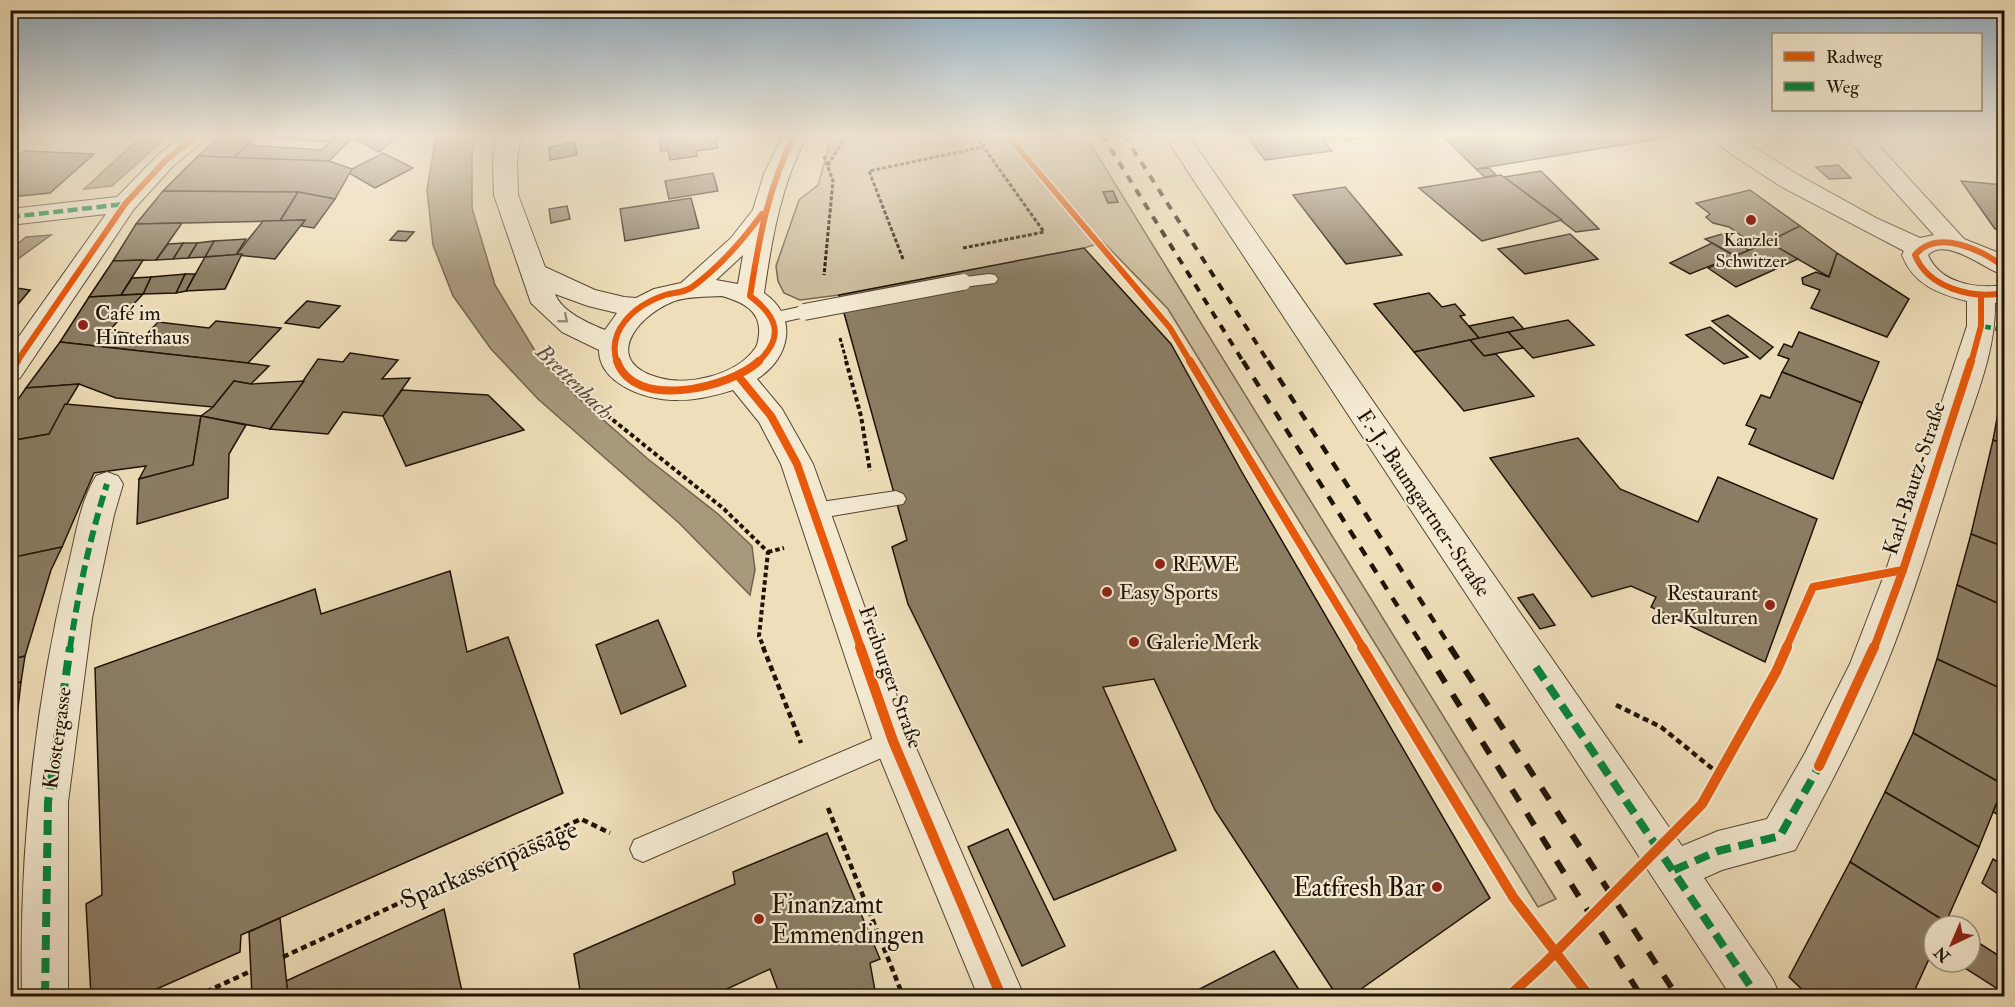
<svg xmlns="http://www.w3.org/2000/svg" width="2015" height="1007" viewBox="0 0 2015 1007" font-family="'IM FELL Double Pica',serif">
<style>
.green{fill:#cbbb9b;stroke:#766751;stroke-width:1.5}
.water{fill:#a8997c;stroke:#72634d;stroke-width:1.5}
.building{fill:#8b7d64;stroke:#201307;stroke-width:1.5}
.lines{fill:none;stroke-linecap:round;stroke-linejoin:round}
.lane-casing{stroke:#544634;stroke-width:2}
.street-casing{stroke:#544634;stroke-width:2}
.path-far2{stroke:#201307;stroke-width:3;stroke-dasharray:4 2;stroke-linecap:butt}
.path-far1{stroke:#201307;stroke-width:4;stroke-dasharray:4.5 3;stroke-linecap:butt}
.path{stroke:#201307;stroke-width:4.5;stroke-dasharray:6 4;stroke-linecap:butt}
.lane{fill:#f4ead2;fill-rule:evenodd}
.street{fill:#f4ead2;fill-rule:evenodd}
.rail-far2{stroke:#201307;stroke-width:4;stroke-dasharray:8 8;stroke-linecap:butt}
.rail-far1{stroke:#201307;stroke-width:4.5;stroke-dasharray:10 10;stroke-linecap:butt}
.rail{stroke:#201307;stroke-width:6;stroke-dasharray:14 14;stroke-linecap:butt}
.lane-bridge-casing{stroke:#544634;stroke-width:18;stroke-linecap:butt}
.lane-bridge{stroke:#f4ead2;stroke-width:16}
.quiet-far2{stroke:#00873e;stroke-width:4.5;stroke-dasharray:10 4.5;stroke-linecap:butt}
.quiet-far1{stroke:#00873e;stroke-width:6;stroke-dasharray:12 6;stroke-linecap:butt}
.quiet{stroke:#00873e;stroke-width:8;stroke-dasharray:15 8;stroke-linecap:butt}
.cycleway-far2-casing{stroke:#f4ead2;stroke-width:9}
.cycleway-far1-casing{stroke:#f4ead2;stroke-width:11}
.cycleway-casing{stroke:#f4ead2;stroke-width:14}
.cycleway-far2{stroke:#e8590c;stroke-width:6}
.cycleway-far1{stroke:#e8590c;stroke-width:8}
.cycleway{stroke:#e8590c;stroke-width:10}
.oneway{stroke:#958977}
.poi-dot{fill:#8f2418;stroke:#f4ead2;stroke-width:2}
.labels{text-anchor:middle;stroke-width:4.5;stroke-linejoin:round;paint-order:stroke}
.far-poi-label{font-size:18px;fill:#201307;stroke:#f4ead2}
.poi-label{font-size:21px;fill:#201307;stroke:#f4ead2;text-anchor:start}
.street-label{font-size:21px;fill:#201307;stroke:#f4ead2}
.water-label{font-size:22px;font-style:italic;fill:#5d4f3c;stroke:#f4ead2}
.near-street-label{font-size:26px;fill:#201307;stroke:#f4ead2}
.near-poi-label{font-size:26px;fill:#201307;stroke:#f4ead2;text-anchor:end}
</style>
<rect width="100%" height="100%" fill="#eedeb9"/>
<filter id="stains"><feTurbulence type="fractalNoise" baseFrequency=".00333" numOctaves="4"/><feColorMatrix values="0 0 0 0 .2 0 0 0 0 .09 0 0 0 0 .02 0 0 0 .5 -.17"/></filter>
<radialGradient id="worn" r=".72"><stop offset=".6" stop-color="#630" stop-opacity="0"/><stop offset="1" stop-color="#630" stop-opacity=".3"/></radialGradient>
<polygon class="green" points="828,135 1085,135 1556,899 1538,907 1168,309 1103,242 1084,248 839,295 800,300 784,293 778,281 776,266 799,200 818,185 831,139"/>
<g class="water">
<polygon points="143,135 169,135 112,186 84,189"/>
<polygon points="436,135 476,135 472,155 472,208 495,285 540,359 577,397 648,459 718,514 752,546 755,570 750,595 679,523 538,399 491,349 453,296 433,245 427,190"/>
<polygon points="51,235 11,264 11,249 26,237"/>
</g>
<g class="building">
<polygon points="222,135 259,135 233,158 198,156"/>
<polygon points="316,135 335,137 330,142 259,136"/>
<polygon points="359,135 398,135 379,152 355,139"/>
<polygon points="659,135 718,135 719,139 716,140 718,148 696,151 697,156 670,160 668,150 661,152"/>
<polygon points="1246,135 1331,135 1334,138 1323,140 1332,151 1265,160"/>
<polygon points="1343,135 1382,135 1383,136 1347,140"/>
<polygon points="1442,135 1484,135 1448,141"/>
<polygon points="1484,135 1667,135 1670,137 1476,169 1448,141"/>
<polygon points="335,137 351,139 329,161 233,158 248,145 321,150"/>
<polygon points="575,142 577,155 550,160 549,147"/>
<polygon points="24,151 94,154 50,193 10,197 10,171 14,168 10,167 10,162"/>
<polygon points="383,153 413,168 375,188 349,173 352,169"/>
<polygon points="198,156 329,161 352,169 335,199 298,192 163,191"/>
<polygon points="1838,165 1851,178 1829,179 1816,167"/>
<polygon points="1489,168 1496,175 1485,177 1476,169"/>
<polygon points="1541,171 1599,229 1576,232 1504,177"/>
<polygon points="713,173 718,191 669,199 665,181"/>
<polygon points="1501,175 1562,220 1482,241 1419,188"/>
<polygon points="1961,181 2004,185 2004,230 1995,229"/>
<polygon points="1345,187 1402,255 1346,264 1293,195"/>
<polygon points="1750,190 1800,226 1757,247 1729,227 1713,223 1706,217 1710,214 1696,203"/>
<polygon points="163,191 298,192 280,221 136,224"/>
<polygon points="1113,191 1118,202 1108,203 1103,192"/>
<polygon points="298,192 335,199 314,228 301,226 305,220 280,221"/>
<polygon points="691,198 699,228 625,241 620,209"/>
<polygon points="567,206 570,219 551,223 549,209"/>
<polygon points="305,220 275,259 236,255 263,221"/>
<polygon points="182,223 156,260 113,261 136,224"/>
<polygon points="1800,226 1837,253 1829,277 1768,242"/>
<polygon points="398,231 414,232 406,241 390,240"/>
<polygon points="1570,234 1598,259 1525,274 1498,249"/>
<polygon points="1722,234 1749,250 1735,256 1705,239"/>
<polygon points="246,239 236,255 205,257 214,241"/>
<polygon points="214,241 205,257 188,258 197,243"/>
<polygon points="1768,242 1798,259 1736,287 1708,268"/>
<polygon points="183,243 197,243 188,258 173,259"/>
<polygon points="183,243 173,259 156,260 168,244"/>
<polygon points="1712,243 1735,256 1690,274 1670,263"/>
<polygon points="1084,248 1171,344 1243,474 1490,898 1351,996 1337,996 1215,810 1154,679 1103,687 1176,850 1054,900 908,604 892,547 907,540 839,295"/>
<polygon points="1837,253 1909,299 1887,337 1811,308 1820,290 1803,284 1802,278 1816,272 1829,277"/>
<polygon points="242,254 225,289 186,291 205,257"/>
<polygon points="143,260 121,295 89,297 113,261"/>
<polygon points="185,274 195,274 186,291 176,293"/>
<polygon points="185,274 176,293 143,294 151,277"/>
<polygon points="151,277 143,294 121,295 132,278"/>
<polygon points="10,287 30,290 10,314"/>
<polygon points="1429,293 1442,307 1455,304 1465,315 1460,316 1479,338 1414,352 1374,304"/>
<polygon points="143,294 95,346 60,342 89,297"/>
<polygon points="307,301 340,306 319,328 285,323"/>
<polygon points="1728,315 1773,347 1760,359 1712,321"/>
<polygon points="1513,317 1524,329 1479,338 1469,326"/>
<polygon points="1568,320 1594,345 1533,358 1508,332"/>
<polygon points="216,321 281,328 248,363 95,346 109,331 146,335 158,322 209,328"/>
<polygon points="1710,327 1748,357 1724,364 1686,335"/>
<polygon points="1508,332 1523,348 1484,356 1470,340"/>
<polygon points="1799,332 1879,362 1862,403 1782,372 1789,359 1778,355 1784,344 1792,347"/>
<polygon points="1470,340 1484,356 1496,354 1534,396 1464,411 1414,352"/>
<polygon points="60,342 248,363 269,366 251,384 234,381 213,407 116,398 79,384 26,388"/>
<polygon points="350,353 398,360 382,379 410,378 383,416 343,412 328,434 270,429 318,359 343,362"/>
<polygon points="1782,372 1862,403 1833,479 1749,444 1756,429 1746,425 1761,395 1770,398"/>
<polygon points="234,381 251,384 304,381 270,429 201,416 213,407"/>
<polygon points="2004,381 2004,444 1993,440"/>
<polygon points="79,384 49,434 10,441 10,411 26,388"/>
<polygon points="402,390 488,395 524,430 406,466 383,416"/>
<polygon points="65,404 201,416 193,465 139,479 146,466 94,473 62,547 10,558 10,441 49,434"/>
<polygon points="201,416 246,425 229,454 228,498 137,524 139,479 193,465"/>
<polygon points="1578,438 1620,489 1698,522 1718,477 1817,519 1765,662 1651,607 1656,597 1631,586 1592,597 1490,458"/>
<polygon points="1993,440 2004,444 2004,547 1971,534"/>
<polygon points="1971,534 2004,547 2004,606 1957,585"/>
<polygon points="62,547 51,570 25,656 10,660 10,558"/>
<polygon points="450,571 467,652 508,637 563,793 241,935 240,952 141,996 91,996 86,904 102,895 95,668 315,589 321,614"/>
<polygon points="1957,585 2004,606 2004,690 1937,659"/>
<polygon points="1533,594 1555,625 1540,629 1518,598"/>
<polygon points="658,620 686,686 621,714 596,645"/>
<polygon points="25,656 21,682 10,685 10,660"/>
<polygon points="1937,659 2004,690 2004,785 1913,733"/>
<polygon points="21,682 10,776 10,685"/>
<polygon points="1913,733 2004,785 1979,847 1885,792"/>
<polygon points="2004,786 2004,818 1993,812"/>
<polygon points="1885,792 1979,847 1946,922 1850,862"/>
<polygon points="1008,829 1065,946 1022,966 968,847"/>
<polygon points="827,833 880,959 870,963 876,996 780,996 770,969 712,996 581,996 574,954 735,884 733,872"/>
<polygon points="1993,859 2004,866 2004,898 1982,883"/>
<polygon points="1850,862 1946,922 1944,926 1934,926 1934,948 1912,996 1809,996 1789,977"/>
<polygon points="444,909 463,996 288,996 286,981"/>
<polygon points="280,918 288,996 252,996 249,932"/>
<polygon points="1971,938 2004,959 2004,993 1960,965 1961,962 1970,962"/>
<polygon points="1274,951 1303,996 1186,996"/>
</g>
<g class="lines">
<g class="lane-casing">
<g id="lane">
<polygon points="989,274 995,275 998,279 995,283 963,287 957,286 954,282 957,278"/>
<polygon points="804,306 810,308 813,312 810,316 773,324 767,322 764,318 767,314"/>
<polygon points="896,491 903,494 906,499 903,504 814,519 807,517 803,511 807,505 814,503"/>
<polygon points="893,730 902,733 905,741 902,749 652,858 643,862 634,858 630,849 634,840"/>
</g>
</g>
<g class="street-casing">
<g id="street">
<polygon points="183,135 210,135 174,165 134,209 20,378 10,381 10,349 106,214 10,225 10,209 117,197 158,155"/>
<path d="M497 135H521L517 161 518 195 545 267 595 290 624 297 636 298 654 289 681 283 731 238 753 210 764 174 783 135H807C781 185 772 237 764 293 799 317 790 358 757 379L782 409 813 464 913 741 1024 996H978L873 741 781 464 759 422 733 390C714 396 694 401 674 400 647 400 599 384 599 350L562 332 531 303 494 195 493 161ZM743 255 738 284 716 280ZM555 294 588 306 617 313 605 330C588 323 562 312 555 294ZM722 296C742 302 761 310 759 334 758 341 758 346 753 351 734 375 689 386 660 378 602 363 634 318 672 302 686 296 706 297 722 296Z"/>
<path d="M1164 135H1188L1682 846 1718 831 1767 819 1805 753 1850 664 1886 570 1967 326V301C1938 294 1913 284 1902 255L1904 251 1782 187 1734 156 1707 135H1734L1800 176 1876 218 1920 238 1934 235 1844 135H1869L1964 239 2004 255V275C1985 270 1947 236 1928 255 1940 284 1978 289 2004 285V301L1995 303C1996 352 1974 401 1959 448 1936 520 1915 593 1887 663 1861 727 1828 789 1795 850L1722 870 1704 878 1773 980 1780 996H1731Z"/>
<path d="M107 472 118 476 123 484 114 515 92 618 68 802V996H22C19 855 34 709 67 571 75 540 79 504 96 476Z"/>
</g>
</g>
<g class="path-far2">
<polyline points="1007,135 1170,328 1191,363"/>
<polyline points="824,156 833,181 824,275"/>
<polyline points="828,165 846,135"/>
<polyline points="963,248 1044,232 975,135"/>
<polyline points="903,259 869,171 983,147"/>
<polyline points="840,338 847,363"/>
<polyline points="551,356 556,363"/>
</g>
<g class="path-far1">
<polyline points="555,361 603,412 724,509 768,552 759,636 764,648"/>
<polyline points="846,361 861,416 870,471"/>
<polyline points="1190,361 1363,648"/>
<polyline points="768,552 784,548"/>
</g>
<g class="path">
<polyline points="763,647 801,743"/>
<polyline points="1362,647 1513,897 1589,996"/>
<polyline points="1616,705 1661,727 1719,774"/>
<polyline points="828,808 903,996"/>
<polyline points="283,957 581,819 610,833"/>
<polyline points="197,996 251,971"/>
</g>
<use href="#lane" class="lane"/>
<use href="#street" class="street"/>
<g class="rail-far2">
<polyline points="1102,135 1244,363"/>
<polyline points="1124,135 1269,363"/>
</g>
<g class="rail-far1">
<polyline points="1243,361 1424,648"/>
<polyline points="1268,361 1451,648"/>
</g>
<g class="rail">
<polyline points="1423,647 1641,996"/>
<polyline points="1450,647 1677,996"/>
</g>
<g class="lane-bridge-casing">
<polyline id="lane-bridge" points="804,312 963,282"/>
</g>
<use href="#lane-bridge" class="lane-bridge"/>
<g class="quiet-far2">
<polyline points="10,217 125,204"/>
<polyline points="1981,326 2004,330"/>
</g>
<path class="quiet-far1" d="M70 648C78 593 90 537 107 484"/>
<g class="quiet">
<polyline points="1536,667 1757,996"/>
<polyline points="1674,870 1718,851 1780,836 1822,761"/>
<polyline points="45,996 48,802 70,647"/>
</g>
<g class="cycleway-far2-casing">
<g id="cycleway-far2">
<polyline points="1007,135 1170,328 1191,363"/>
<path d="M2004 267C1982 250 1937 228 1915 255 1928 288 1972 299 2004 293"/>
<polyline points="16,363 125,204 166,160 198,135"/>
<path d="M617 363C606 330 635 305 665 295 675 292 686 293 695 285 721 265 743 240 762 214"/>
<path d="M757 363C785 337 778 317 750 296 759 239 768 186 795 135"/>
<polyline points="1971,363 1981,326 1981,295"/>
</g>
</g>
<g class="cycleway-far1-casing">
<g id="cycleway-far1">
<path d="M617 361C634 411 730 388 759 361"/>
<polyline points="1190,361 1363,648"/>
<polyline points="10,371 17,361"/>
<polyline points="739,377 771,416 797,464 861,648"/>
<polyline points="1786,648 1813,587 1903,570"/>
<polyline points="1874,648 1903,570 1971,361"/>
</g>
</g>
<g class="cycleway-casing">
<g id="cycleway">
<polyline points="860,647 893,741 1001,996"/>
<polyline points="1362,647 1513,897 1589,996"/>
<polyline points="1819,766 1874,647"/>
<polyline points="1509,996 1544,964 1702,804 1776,672 1787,647"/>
</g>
</g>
<use href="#cycleway-far2" class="cycleway-far2"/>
<use href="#cycleway-far1" class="cycleway-far1"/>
<use href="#cycleway" class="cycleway"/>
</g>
<defs><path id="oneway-chevron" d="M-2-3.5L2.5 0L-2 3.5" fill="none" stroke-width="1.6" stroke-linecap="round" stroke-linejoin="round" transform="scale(1.5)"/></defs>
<use class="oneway" href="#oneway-chevron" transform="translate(564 319) rotate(40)"/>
<linearGradient id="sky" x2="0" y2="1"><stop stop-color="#8ea9bd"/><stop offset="0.49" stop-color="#f7f0e0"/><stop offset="1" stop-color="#f7f0e0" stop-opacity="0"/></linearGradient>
<rect width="2015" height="276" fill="url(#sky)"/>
<g class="poi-dot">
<circle cx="1751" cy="220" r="6"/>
<circle cx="83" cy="325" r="6"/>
<circle cx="1160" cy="564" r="6"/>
<circle cx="1107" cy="592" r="6"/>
<circle cx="1770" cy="605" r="6"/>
<circle cx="1134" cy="642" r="6"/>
<circle cx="1437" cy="887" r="6"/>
<circle cx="759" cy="919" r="6"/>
</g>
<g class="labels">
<g class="far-poi-label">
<text x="1751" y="246">Kanzlei<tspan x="1751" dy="21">Schwitzer</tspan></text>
</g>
<g class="poi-label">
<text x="95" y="320">Café im<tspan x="95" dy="24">Hinterhaus</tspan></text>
<text x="1172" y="571">REWE</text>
<text x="1119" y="599">Easy Sports</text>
<text x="1758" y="600" text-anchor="end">Restaurant<tspan x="1758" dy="24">der Kulturen</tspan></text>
<text x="1146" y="649">Galerie Merk</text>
</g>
<g class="street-label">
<text transform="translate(1914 478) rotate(-72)" y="7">Karl-Bautz-Straße</text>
<text transform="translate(1424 503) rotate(56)" y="7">F.-J.-Baumgartner-Straße</text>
<text transform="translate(891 677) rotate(70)" y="7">Freiburger Straße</text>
<text transform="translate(57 738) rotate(-82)" y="7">Klostergasse</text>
</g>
<g class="water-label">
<text transform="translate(575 381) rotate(44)" y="8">Brettenbach</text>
</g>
<g class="near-street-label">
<text transform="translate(489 864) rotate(-23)" y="9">Sparkassenpassage</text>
</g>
<g class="near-poi-label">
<text x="1425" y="896">Eatfresh Bar</text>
<text x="771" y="913" text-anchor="start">Finanzamt<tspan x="771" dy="30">Emmendingen</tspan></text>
</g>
</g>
<rect width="2015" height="1007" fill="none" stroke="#eedeb9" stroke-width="36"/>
<rect x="12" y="12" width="1991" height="983" fill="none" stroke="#201307" stroke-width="3"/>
<rect x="18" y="18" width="1979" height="971" fill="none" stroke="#201307" stroke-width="1.5"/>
<rect x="1772" y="33" width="210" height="78" fill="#f4ead2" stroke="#9f9481" stroke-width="1.5"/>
<rect x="1784" y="52" width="30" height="9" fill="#e8590c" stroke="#9f9481" stroke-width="1.5"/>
<text x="1826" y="63" font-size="18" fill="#201307">Radweg</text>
<rect x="1784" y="82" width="30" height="9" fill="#00873e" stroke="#9f9481" stroke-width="1.5"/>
<text x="1826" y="93" font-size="18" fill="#201307">Weg</text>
<g transform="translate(1952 944) rotate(224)"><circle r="28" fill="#f4ead2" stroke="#9f9481" stroke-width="1.5"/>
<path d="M0-4.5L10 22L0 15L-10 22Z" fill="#8f2418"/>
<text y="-9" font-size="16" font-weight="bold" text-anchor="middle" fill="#201307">N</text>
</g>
<rect width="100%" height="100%" filter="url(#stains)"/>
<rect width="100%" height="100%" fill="url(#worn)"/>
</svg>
